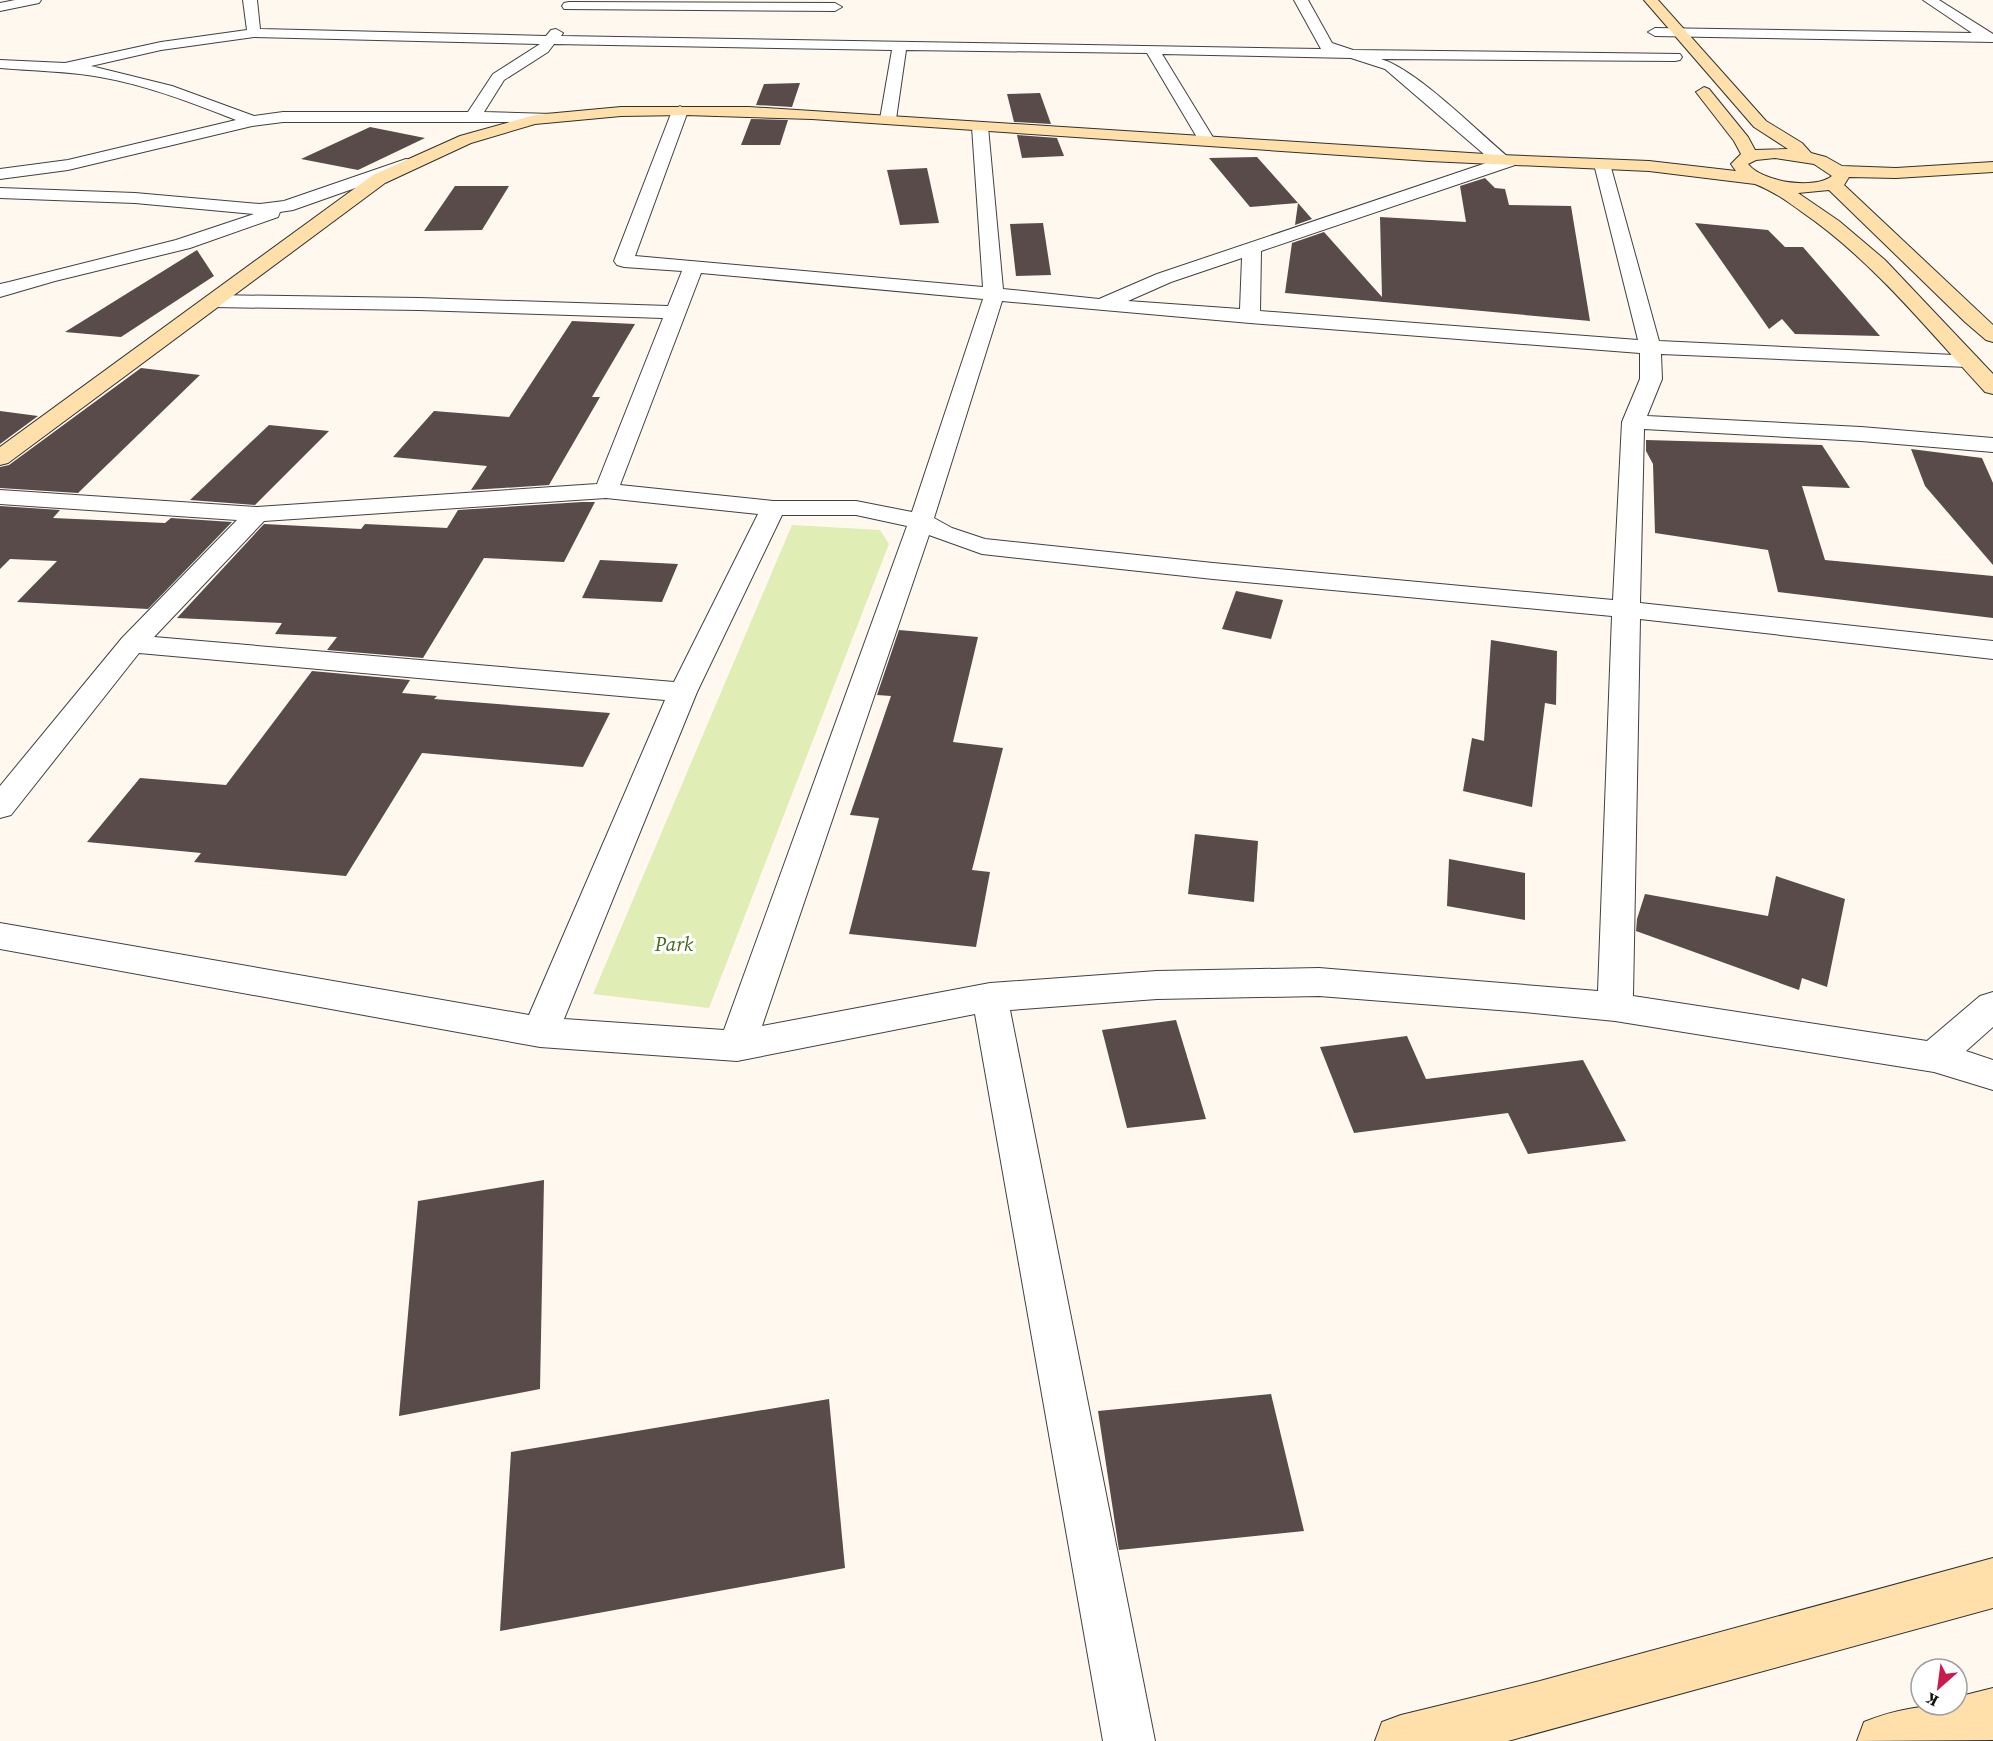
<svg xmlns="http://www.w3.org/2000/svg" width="1993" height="1741" viewBox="0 0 1993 1741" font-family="'Source Serif 4',serif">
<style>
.green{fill:#e0edb5}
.building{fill:#584b4a}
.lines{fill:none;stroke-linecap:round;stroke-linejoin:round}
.street-casing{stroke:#414141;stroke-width:2}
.secondary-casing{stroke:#303030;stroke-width:2}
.street{fill:#fff;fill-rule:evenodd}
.secondary{fill:#ffe0aa;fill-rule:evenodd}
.labels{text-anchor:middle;stroke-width:6;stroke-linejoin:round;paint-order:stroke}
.park-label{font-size:20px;font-style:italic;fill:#3f6b19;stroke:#fff}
</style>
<rect width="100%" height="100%" fill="#fff8ef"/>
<polygon class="green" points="792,525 880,530 889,544 709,1008 593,994"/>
<g class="building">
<polygon points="800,83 792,107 756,105 764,84"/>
<polygon points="1040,93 1051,124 1014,122 1007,94"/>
<polygon points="751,119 788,120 780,145 741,145"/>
<polygon points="370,127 425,138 358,170 301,159"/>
<polygon points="1017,135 1057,138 1064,156 1022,158"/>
<polygon points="1257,157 1298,203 1312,219 1295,225 1298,203 1250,207 1209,158"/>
<polygon points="927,168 939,223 900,225 887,170"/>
<polygon points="1485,178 1495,188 1505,189 1509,205 1571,206 1590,321 1285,293 1292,243 1324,232 1382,297 1380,217 1466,222 1460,186"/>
<polygon points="455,186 509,186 482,230 424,231"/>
<polygon points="1043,223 1051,275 1016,276 1010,224"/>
<polygon points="1695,223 1768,230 1785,247 1803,247 1880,336 1795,334 1782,319 1769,329"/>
<polygon points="197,250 214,276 121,337 65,332"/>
<polygon points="572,321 635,324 592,397 600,397 549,485 471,490 487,466 393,457 434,411 509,417"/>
<polygon points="141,368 200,375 78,493 0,488 0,467 9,465"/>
<polygon points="0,411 38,416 0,444"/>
<polygon points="269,425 329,431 255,505 190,500"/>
<polygon points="1646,440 1822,445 1850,488 1802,486 1825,560 1993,576 1993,618 1778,592 1768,550 1655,533 1653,464 1646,451"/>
<polygon points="1911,449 1982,458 1993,483 1993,565 1925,486"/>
<polygon points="582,502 595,502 564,562 484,558 423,658 327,650 337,637 275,634 282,623 177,618 264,524 361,529 365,524 447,528 458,510"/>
<polygon points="0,506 60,510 53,518 165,523 171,518 232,522 148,609 17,602 57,561 10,559 0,569"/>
<polygon points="600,560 678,564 662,602 582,598"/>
<polygon points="1236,591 1283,600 1271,639 1222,629"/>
<polygon points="899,630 978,637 953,742 1003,748 972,870 990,872 976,947 849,934 879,818 850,815 891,696 877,695"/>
<polygon points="1491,640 1557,651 1556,705 1545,703 1532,807 1463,791 1472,738 1484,741"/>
<polygon points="312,671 410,680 402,693 437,696 434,699 610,713 583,767 422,753 346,876 194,862 201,853 87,842 140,778 226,785"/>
<polygon points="1195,834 1258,841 1254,902 1188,894"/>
<polygon points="1449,859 1525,873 1525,920 1447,906"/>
<polygon points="1776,876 1845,899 1827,987 1802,978 1799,990 1636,931 1637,919 1645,894 1768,916"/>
<polygon points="1176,1020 1206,1119 1127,1128 1102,1030"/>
<polygon points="1407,1036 1426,1079 1583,1060 1626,1141 1528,1154 1508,1113 1354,1133 1320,1047"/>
<polygon points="544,1180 540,1389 399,1416 418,1201"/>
<polygon points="1271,1394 1304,1531 1119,1550 1098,1411"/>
<polygon points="829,1399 845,1568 500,1631 511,1452"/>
</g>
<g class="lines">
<g class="street-casing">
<g id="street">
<polygon points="15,0 41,0 39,3 0,11 0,3"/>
<path d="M243 0H257L260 29 546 36 551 30 556 29 563 33 561 36 1321 49 1294 0H1308L1332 43 1353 50 1680 54 1682 57 1680 60 1675 61 1381 59C1417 70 1476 130 1507 156L1515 157 1517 161 1515 165 1261 251 1260 311 1638 340 1594 164 1596 160H1608L1610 164 1659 341 1976 356 1979 361 1976 366 1968 367 1661 354 1662 379 1647 416 1861 427 1993 438V452L1861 441 1644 429 1640 603 1993 641V659L1640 619 1633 996 1927 1041 1980 996 1993 992V1027L1966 1051 1993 1060V1090L1934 1072 1615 1021 1524 1012 1319 996 1157 999 1010 1010 1155 1741H1103L975 1014 737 1061 540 1047 0 949V923L529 1015 665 700 139 653 11 815 0 818V786L122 638 237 520 0 504V490L257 507 597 484 663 318 419 310 213 307 206 305 203 301 206 297 213 295 419 298 668 306 682 271 624 267 617 265 614 261 672 111 680 106 688 111 635 256 983 287 972 127 980 122 988 127 1003 289 1099 299 1157 274 1492 161 1385 69 1351 58 1162 54 1214 139 1206 144 1198 139 1147 53 906 50 896 119 888 124 880 119 892 50 554 44 548 52 504 80 484 112 553 114 555 117 547 122H283L252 126 68 170 0 179V169L68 160 236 120C192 103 147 85 100 77 67 71 34 71 0 68V60L65 63 161 42 247 30ZM254 37 540 44 493 74 468 112H283L254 116 172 86 91 66 161 50ZM1242 258 1240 309 1128 301 1171 282ZM701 273 983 299 912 512 856 501H773L620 485ZM1002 301 1250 323 1640 353V379L1622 422 1613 600 1213 563 985 539 952 528 934 518ZM606 498 758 514 674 682 154 637 264 521ZM782 515H856L907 526 724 1030 564 1019 697 692ZM929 535 982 554 1213 579 1612 616 1598 991 1319 968 1157 971 990 983 762 1026Z"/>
<polygon points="1923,0 1939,0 1993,34 1993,42 1655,36 1648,32 1655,28 1972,33"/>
<polygon points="569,2 835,3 842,7 835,11 564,9 562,6 564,3"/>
<polygon points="406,159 412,160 414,164 412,168 293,210 280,212 278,217 190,248 55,281 0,297 0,284 9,282 176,240 254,214 135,203 0,198 0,188 135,193 260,204 284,201"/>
</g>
</g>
<g class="secondary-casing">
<g id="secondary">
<path d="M1644 0H1658L1766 121 1802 143 1811 153 1826 157 1842 166 1896 168 1993 162V172L1896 178 1849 177 1844 185 1993 325V342L1986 340 1965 322 1829 190 1798 193 1839 221 1885 260 1993 374V394L1985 392C1927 329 1873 261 1802 212 1787 201 1773 191 1755 184L1649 171 1429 161 812 119 685 115 621 116 535 124 471 143 385 183 8 463 0 465V447L373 175 460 136 535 115 621 107H749L1501 155 1649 161 1736 171 1731 164 1741 154 1734 141 1696 92 1704 87 1709 89 1748 137 1755 150 1788 149 1754 127ZM1775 158 1814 164 1832 176C1814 190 1762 182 1748 164L1756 160Z"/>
<polygon points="1993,1558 1993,1608 1508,1741 1375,1741 1382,1722 1401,1715 1540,1681"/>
<path d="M1993 1688V1740L1857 1741 1864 1722C1896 1709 1923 1705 1957 1705V1697Z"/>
</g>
</g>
<use href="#street" class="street"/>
<use href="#secondary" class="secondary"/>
</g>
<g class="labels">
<g class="park-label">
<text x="674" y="951">Park</text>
</g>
</g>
<g transform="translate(1939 1687) rotate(208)"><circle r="28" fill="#ffffff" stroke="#9f9f9f" stroke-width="1.5"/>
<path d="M0-4.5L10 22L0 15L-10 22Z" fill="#c91b50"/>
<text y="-9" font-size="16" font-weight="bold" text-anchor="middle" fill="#0e0e0e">K</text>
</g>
</svg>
